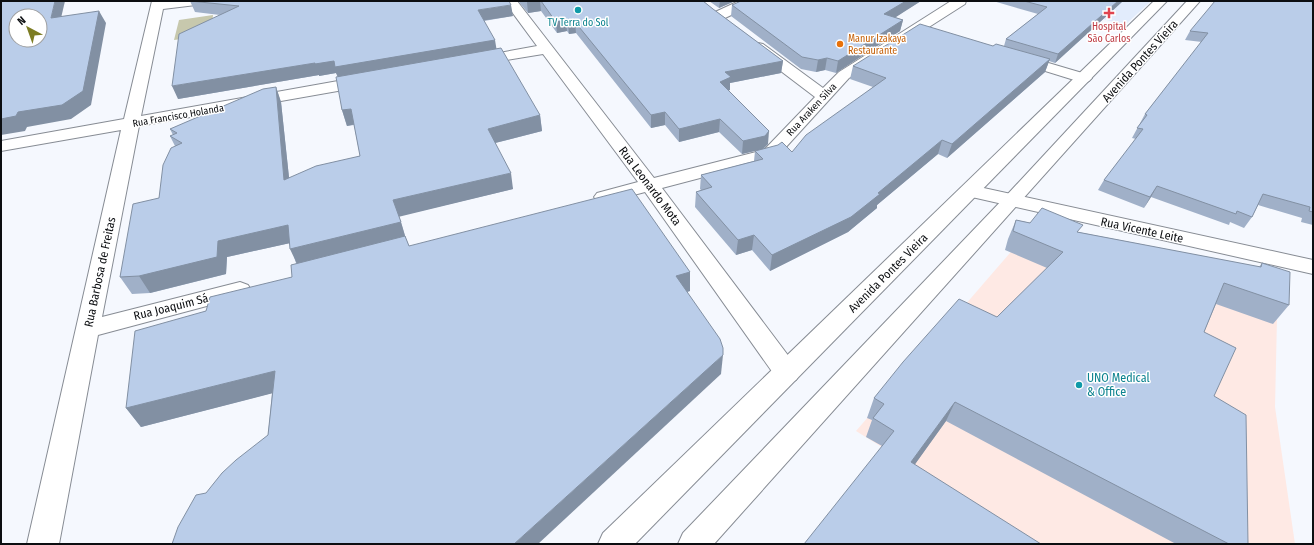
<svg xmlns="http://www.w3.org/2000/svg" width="1314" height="545" viewBox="0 0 1314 545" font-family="'Fira Sans Condensed',sans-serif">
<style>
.commercial{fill:#fee9e4}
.built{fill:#e2ecfc}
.green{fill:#c7c8ad}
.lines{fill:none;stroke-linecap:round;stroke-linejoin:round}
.street-casing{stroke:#878c94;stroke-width:2}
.primary-casing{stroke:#878c94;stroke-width:2}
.street{fill:#fff;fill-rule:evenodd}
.primary{fill:#fff;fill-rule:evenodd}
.wall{fill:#a0b0c8}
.shaded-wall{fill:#8290a3}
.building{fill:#bacde9;stroke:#8290a3;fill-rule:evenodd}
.culture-dot{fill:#0f9aa8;stroke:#fff;stroke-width:1.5}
.health-dot{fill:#e0444e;stroke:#fff;stroke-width:1.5}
.food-dot{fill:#e8710a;stroke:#fff;stroke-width:1.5}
.labels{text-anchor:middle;stroke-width:3;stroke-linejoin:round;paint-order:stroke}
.far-culture-label{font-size:10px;fill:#0d838f;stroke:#fff}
.far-health-label{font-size:10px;fill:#be3a42;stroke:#fff}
.far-food-label{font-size:10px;fill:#c56008;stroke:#fff;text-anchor:start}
.far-street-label{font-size:10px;fill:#0c0e11;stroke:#fff}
.street-label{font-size:12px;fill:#0c0e11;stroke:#fff}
.culture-label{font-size:12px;fill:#0d838f;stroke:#fff;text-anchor:start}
</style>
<rect width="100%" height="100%" fill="#f5f8fe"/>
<polygon class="commercial" points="1035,224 1278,274 1275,407 1295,544 1037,544 856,431"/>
<polygon class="built" points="1036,1 1151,1 1125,25"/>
<polygon class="green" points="213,15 211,35 174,40 179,20"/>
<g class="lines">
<g class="street-casing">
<g id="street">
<polygon points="152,1 202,1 201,4 196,5 163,9 141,116 366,76 371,78 374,81 371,84 366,86 139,126 102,317 240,282 248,285 251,290 248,295 98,335 59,544 27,544 121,130 1,151 1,141 124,119"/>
<polygon points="504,1 517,1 654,178 764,150 815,97 753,50 751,47 753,44 758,43 763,44 823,88 839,72 951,1 966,1 965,4 849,78 776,158 662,188 796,366 800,373 796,380 787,383 778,380 645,192 604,203 597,201 594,197 597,193 638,182 543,54 477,65 472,64 470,61 472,58 537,46"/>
<polygon points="739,1 755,1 754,4 723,19 713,19 711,16 713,13"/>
<polygon points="1018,54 1089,75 1092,78 1089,81 1084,83 1013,61 1011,58 1013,55"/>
<polygon points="970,185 1313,260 1313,274 963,195 960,191 963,187"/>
</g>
</g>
<g class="primary-casing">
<g id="primary">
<polygon points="1154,1 1167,1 635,544 598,544 603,533"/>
<polygon points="1187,1 1200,1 714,544 678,544 683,533 1005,197"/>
</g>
</g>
<use href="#street" class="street"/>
<use href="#primary" class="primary"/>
</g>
<g class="wall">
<polygon points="190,1 513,16 484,21 496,49 540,115 542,131 495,143 513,189 399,216 405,236 409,246 690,272 690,291 687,292 721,374 206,493 268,435 272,393 141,427 126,408 206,311 292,277 296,263 290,243 227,257 226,274 150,293 132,294 120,277 159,198 175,146 170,136 173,135 170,129 276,87 281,102 289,178 360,156 354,125 347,126 342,110 338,76 336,73 319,76 319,75 178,99 220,15 195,12"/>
<polygon points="518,1 703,1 713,9 783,61 781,73 730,83 730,90 728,90 768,144 763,149 742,154 719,132 679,142 665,125 651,128 576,33 569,34 567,31 557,33 541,11 528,13"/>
<polygon points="709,1 735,1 719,8"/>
<polygon points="741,1 921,1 895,17 903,20 900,31 836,73 825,70 816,72 801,69 731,16 732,5"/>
<polygon points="993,1 1123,1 1055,63 1049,61 1045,72 947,158 938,154 877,205 877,208 848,232 770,271 752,250 736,255 695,207 696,192 701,190 700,189 701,175 754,161 755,151 792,152 873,87 850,79 853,66 993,46 1004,46 1006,39 1038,14"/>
<polygon points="1313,1 1313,225 1301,222 1302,218 1258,205 1252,217 1244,228 1230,222 1229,225 1151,197 1144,208 1098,190 1104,180 1136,139 1132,138 1145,114 1202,42 1185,40 1190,31"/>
<polygon points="1016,220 1259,267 1262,263 1289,305 1273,324 1216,304 1204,332 1214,396 1248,544 1176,544 946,421 915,464 882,446 866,437 872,420 867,418 874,398 997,317 1047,268 1005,250 1008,239"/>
</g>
<g class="shaded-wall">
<polygon points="55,1 65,1 58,31 51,18"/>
<polygon points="533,1 540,1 541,11 528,13 527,2"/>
<polygon points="720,1 735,1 719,8"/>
<polygon points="906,1 921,1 882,26 884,14"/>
<polygon points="1118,1 1123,1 1055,63 1058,54"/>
<polygon points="511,5 513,16 480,21 478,10"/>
<polygon points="99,11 106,23 91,105 71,119 27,127 25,131 1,135 1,119 18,112"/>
<polygon points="566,20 567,31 557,33 556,22"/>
<polygon points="903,20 900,31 836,73 838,61"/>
<polygon points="575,22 576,33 569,34 568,23"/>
<polygon points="495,40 497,52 339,80 336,73 319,76 319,75 178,99 172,86 315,63"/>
<polygon points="827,58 825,70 816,72 818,60"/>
<polygon points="1050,59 1045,72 947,158 952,144"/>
<polygon points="783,61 781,73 730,83 730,90 719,94 720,82 725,72"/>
<polygon points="276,87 281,102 291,196 284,180"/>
<polygon points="351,109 356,124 347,126 342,110"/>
<polygon points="665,112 665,125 651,128 651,115"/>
<polygon points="540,115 542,131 491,144 488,129"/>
<polygon points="720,119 719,132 679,142 679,129"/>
<polygon points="769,131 768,144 763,149 742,154 743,141"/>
<polygon points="942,140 938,154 877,205 877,208 848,232 770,271 772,255 878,193"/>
<polygon points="511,173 513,189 398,217 393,200"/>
<polygon points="1157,186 1151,197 1144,208 1150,197"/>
<polygon points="401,222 406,239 298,266 290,249"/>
<polygon points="288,225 295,242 227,257 226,274 150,293 139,276 218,241"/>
<polygon points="754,235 752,250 736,255 738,240"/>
<polygon points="690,272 690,291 675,295 676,276"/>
<polygon points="723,355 721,374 538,544 514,544"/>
<polygon points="275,371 285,390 141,427 126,408"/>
<polygon points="955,402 946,421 903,481 911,462"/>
</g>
<g class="building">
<path d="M1 1H55L51 18 99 11 83 91 62 105 18 112 16 116 1 119ZM16 16H40V40H16Z"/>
<polygon points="190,1 509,1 511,5 478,10 495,40 335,67 334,61 315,64 315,63 172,86 179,34 239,6"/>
<polygon points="541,1 703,1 713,9 783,61 725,72 731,77 720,82 769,131 765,136 743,141 720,119 679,129 665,112 651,115 575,22 568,23 566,20 556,22"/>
<polygon points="741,1 906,1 884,14 903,20 838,61 827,58 818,60 802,57 732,5"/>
<polygon points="1024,1 1118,1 1058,54 1006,39 1047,7"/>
<polygon points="1215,1 1313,1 1313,212 1309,211 1310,207 1263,194 1252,217 1237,211 1236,214 1157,186 1150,197 1104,180 1143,129 1137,128 1147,115 1145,114 1208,33 1190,31"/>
<polygon points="920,24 993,46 996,44 1050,59 952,144 942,140 878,193 880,194 851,217 772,255 754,235 738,240 696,192 712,187 701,175 763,159 755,151 778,145 782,142 792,152 806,135 886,78 853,66"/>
<polygon points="501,48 540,115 488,129 511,173 393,200 401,222 290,249 288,225 218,241 217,257 139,276 120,277 133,204 159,198 163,165 171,148 182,143 170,136 177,133 170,129 263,89 276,87 284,180 316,166 360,156 351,109 342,110 336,77"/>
<polygon points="632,189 690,272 676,276 720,339 723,348 723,355 514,544 172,544 178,527 196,495 206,493 222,473 236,460 268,435 275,371 126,408 135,331 206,311 210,297 292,277 291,265 405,236 409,246"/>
<polygon points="1042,208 1083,225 1077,232 1261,267 1262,263 1290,272 1289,305 1224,283 1204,332 1236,348 1214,396 1246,415 1248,544 1229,544 955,402 911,462 1041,544 804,544 894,431 873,418 884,404 874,398 903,362 959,299 997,317 1063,252 1013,231 1016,220 1030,223"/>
</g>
<g class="culture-dot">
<circle cx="578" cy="10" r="4"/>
<circle cx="1079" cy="385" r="4"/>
</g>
<path class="health-dot" d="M1107 7h4v4h4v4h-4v4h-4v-4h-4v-4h4z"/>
<circle class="food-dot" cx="840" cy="44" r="4"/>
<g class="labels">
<g class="far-culture-label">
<text x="578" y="26">TV Terra do Sol</text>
</g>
<g class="far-health-label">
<text x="1109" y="30">Hospital<tspan x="1109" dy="12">São Carlos</tspan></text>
</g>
<g class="far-food-label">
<text x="848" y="42">Manur Izakaya<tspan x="848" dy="12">Restaurante</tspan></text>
</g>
<g class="far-street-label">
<text transform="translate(811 109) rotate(-47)" y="4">Rua Araken Silva</text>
<text transform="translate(178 115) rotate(-10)" y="4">Rua Francisco Holanda</text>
</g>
<g class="street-label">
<text transform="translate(1140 61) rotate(-48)" y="4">Avenida Pontes Vieira</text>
<text transform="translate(650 186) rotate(53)" y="4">Rua Leonardo Mota</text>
<text transform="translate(1142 230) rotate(12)" y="4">Rua Vicente Leite</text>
<text transform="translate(100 272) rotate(-78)" y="4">Rua Barbosa de Freitas</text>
<text transform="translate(888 273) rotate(-45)" y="4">Avenida Pontes Vieira</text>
<text transform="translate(171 307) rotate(-14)" y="4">Rua Joaquim Sá</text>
</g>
<g class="culture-label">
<text x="1087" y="382">UNO Medical<tspan x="1087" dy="14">&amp; Office</tspan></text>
</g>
</g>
<rect width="1314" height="545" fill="none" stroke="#0c0e11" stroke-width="4"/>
<g transform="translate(28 28) rotate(319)"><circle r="19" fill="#ffffff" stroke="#9e9fa0"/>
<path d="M0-3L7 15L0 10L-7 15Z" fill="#7c7c23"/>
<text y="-6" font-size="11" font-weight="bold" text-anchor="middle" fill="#0c0e11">N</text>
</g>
</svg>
